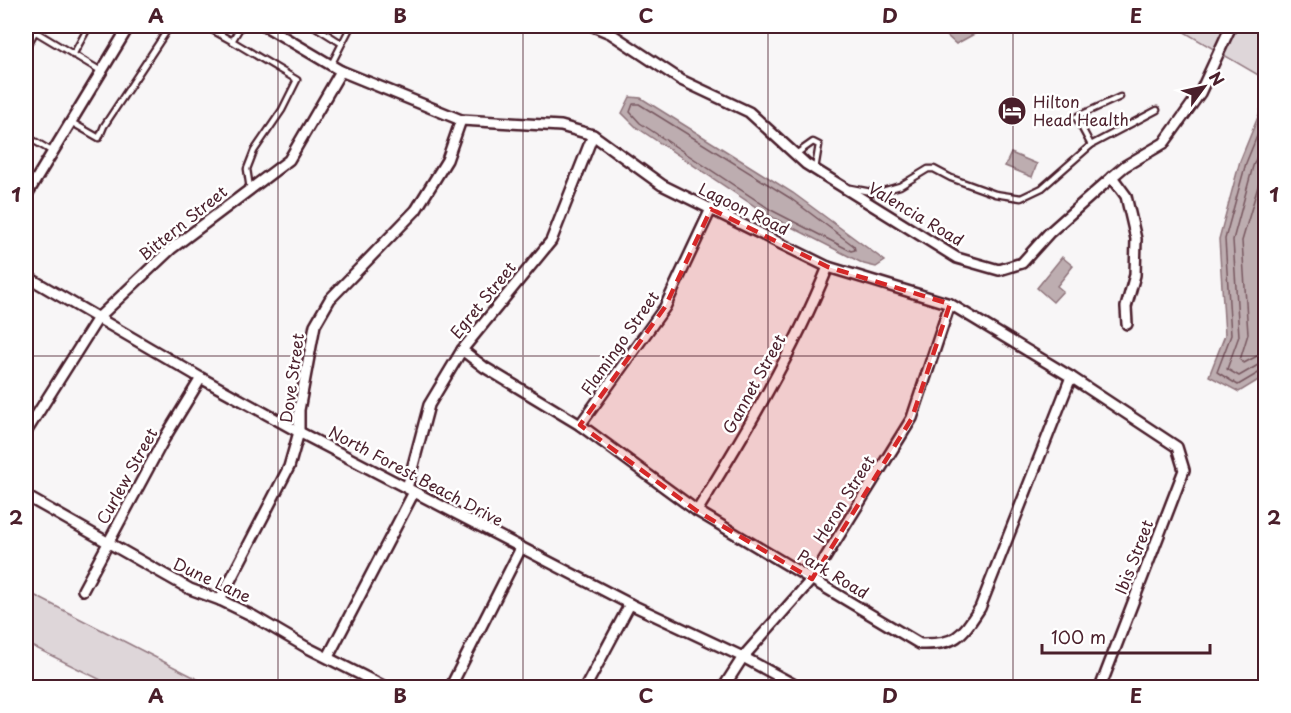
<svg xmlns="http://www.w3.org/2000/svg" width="1291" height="713" viewBox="0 0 1291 713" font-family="'Playpen Sans',sans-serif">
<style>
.green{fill:#ded6d9;stroke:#947a82;stroke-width:1.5}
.water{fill:#bdadb0;stroke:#8f747b;stroke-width:1.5}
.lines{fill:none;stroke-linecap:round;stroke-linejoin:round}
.shore{stroke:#785860;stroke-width:1.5}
.lane-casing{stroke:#4a1f2b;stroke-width:9}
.street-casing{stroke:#4a1f2b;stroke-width:14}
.lane{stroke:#fff;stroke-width:4.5}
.street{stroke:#fff;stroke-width:9}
.marked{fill:#d62828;fill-opacity:0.2;stroke:#d62828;stroke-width:4.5;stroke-dasharray:12 8;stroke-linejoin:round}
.grid{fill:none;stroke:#4a1f2b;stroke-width:1.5;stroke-opacity:0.55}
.labels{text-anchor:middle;stroke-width:5;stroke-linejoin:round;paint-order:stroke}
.poi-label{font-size:16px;fill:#4a1f2b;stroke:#fff;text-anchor:start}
.street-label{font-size:16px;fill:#4a1f2b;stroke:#fff}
.neatline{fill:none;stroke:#4a1f2b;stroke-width:2}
.grid-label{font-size:20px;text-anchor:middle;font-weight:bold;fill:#4a1f2b}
</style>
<rect width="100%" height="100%" fill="#f8f6f7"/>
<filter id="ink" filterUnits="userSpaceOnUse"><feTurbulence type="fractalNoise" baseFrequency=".0167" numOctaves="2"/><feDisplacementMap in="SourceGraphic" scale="12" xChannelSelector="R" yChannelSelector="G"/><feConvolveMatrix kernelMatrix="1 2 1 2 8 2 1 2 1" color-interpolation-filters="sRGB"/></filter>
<g filter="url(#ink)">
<g class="green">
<polygon points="1174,26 1265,26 1265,79"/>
<polygon points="26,591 213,687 115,687 26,643"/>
</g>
<g class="water">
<polygon points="936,26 989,26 956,44"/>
<polygon points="1265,89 1265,376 1239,392 1209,376 1225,335 1219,239 1240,161 1260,112"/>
<polygon points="630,97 641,98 793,193 885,261 876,267 864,264 768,215 636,127 622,113"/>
<polygon points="1011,153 1037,164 1032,177 1005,166"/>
<polygon points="1062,257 1073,266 1057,286 1063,291 1053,302 1037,288"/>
</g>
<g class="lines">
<g class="shore">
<polygon points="633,104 639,104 790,198 854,246 855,250 851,251 771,210 640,123 630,112"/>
<polyline points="1266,114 1246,163 1225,239 1231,335 1217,372 1238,385 1260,372 1266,371"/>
<polyline points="1266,134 1253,166 1233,240 1239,336 1227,369 1239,376 1258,365 1266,364"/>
<polyline points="1266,159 1242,241 1248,334 1240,360 1244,363 1257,356 1266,355"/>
</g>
<g class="lane-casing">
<g id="lane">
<polyline points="26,26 101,71"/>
<polyline points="205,26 232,41 241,26"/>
<polyline points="314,26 341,43"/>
<polyline points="232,41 297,80 282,110 254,151 247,169 250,189"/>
<polyline points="26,48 35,32"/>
<polyline points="73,55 89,26"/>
<polyline points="331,65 351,26"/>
<polyline points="71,122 99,138 104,126 170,26"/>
<polyline points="26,136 53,152"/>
<polyline points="1091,145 1076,117 1120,97"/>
<polyline points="796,154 813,142 819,145 815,169"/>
<polyline points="850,188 876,193 900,186 928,169 934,169 951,178 995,194 1021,198 1042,188 1091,145 1157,110"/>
</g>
</g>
<g class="street-casing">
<g id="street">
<polyline points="265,26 341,71 461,120 561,126 593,135 662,185 828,267 950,304 1071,377 1177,447 1184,470 1100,688"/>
<polyline points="593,26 610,33 681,80 749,112 806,164 957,258 999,270 1022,263 1049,233 1112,177 1125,166 1164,143 1200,93 1231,26"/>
<polyline points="1112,177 1126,196 1136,239 1135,275 1126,307 1127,324"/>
<polyline points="26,196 129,26"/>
<polyline points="26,276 201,378 299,432 630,604 743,657 800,688"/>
<path d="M462 350 484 367 580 425 697 511 920 644C956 645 961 637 980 608L1071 377"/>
<polyline points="580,425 665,307 711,209"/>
<polyline points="26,432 98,318 171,249 289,160 341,71"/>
<polyline points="407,488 429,405 462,350 551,241 593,135"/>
<polyline points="26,496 190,589 220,600 253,616 306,647 387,688"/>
<path d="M697 511C746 432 793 353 828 267"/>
<polyline points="83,590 164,439 201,378"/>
<polyline points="220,600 289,467 299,432 299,410 315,325 330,299 416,210 447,160 461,120"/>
<polyline points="328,657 414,492"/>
<polyline points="450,688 521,548"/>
<polyline points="585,688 630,604"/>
<polyline points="723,688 743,657 812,579 912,418 950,304"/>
</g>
</g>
<use href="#lane" class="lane"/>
<use href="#street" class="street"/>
</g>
</g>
<path class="marked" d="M711 209 828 267 950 304 912 418 812 579 697 511 580 425 665 307Z"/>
<path class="grid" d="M278 26V688M523 26V688M768 26V688M1013 26V688M26 356H1266"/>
<defs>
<g id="hotel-disc" transform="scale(1.5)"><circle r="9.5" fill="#4a1f2b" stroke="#fff"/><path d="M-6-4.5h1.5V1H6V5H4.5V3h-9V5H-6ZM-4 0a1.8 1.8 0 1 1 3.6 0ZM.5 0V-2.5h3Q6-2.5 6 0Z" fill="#fff"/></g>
</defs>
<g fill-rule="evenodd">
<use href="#hotel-disc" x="1012" y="111"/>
</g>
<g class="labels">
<g class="poi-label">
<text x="1033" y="108">Hilton<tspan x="1033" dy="18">Head Health</tspan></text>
</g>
<g class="street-label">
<text transform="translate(744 209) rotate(26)" y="6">Lagoon Road</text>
<text transform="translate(916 214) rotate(31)" y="6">Valencia Road</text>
<text transform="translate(183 223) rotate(-39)" y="6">Bittern Street</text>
<text transform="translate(483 300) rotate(-51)" y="6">Egret Street</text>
<text transform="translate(620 343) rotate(-55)" y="6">Flamingo Street</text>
<text transform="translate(292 378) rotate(-82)" y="6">Dove Street</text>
<text transform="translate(754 384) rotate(-61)" y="6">Gannet Street</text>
<text transform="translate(127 476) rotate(-61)" y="6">Curlew Street</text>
<text transform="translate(416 476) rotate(28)" y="6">North Forest Beach Drive</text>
<text transform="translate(844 499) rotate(-58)" y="6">Heron Street</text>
<text transform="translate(1134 557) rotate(-69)" y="6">Ibis Street</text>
<text transform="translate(833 574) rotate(31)" y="6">Park Road</text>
<text transform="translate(212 580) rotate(25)" y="6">Dune Lane</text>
</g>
</g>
<rect width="1291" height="713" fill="none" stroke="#fff" stroke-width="66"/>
<g transform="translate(1204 87) rotate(57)" stroke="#ffffff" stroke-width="4.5" paint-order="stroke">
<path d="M0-4.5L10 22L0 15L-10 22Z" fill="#4a1f2b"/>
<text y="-9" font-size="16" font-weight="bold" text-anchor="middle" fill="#4a1f2b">N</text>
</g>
<path d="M1042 644v9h168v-9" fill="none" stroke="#4a1f2b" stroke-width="3"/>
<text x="1051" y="644" font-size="18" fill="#4a1f2b" stroke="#ffffff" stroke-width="4.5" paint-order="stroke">100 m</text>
<rect x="33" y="33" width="1225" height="647" class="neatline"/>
<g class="grid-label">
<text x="156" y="23">A</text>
<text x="400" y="23">B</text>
<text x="646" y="23">C</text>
<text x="890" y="23">D</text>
<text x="1136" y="23">E</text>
<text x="16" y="202">1</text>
<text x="1274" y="202">1</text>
<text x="16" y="525">2</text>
<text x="1274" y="525">2</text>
<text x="156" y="703">A</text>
<text x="400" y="703">B</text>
<text x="646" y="703">C</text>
<text x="890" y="703">D</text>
<text x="1136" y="703">E</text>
</g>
</svg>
